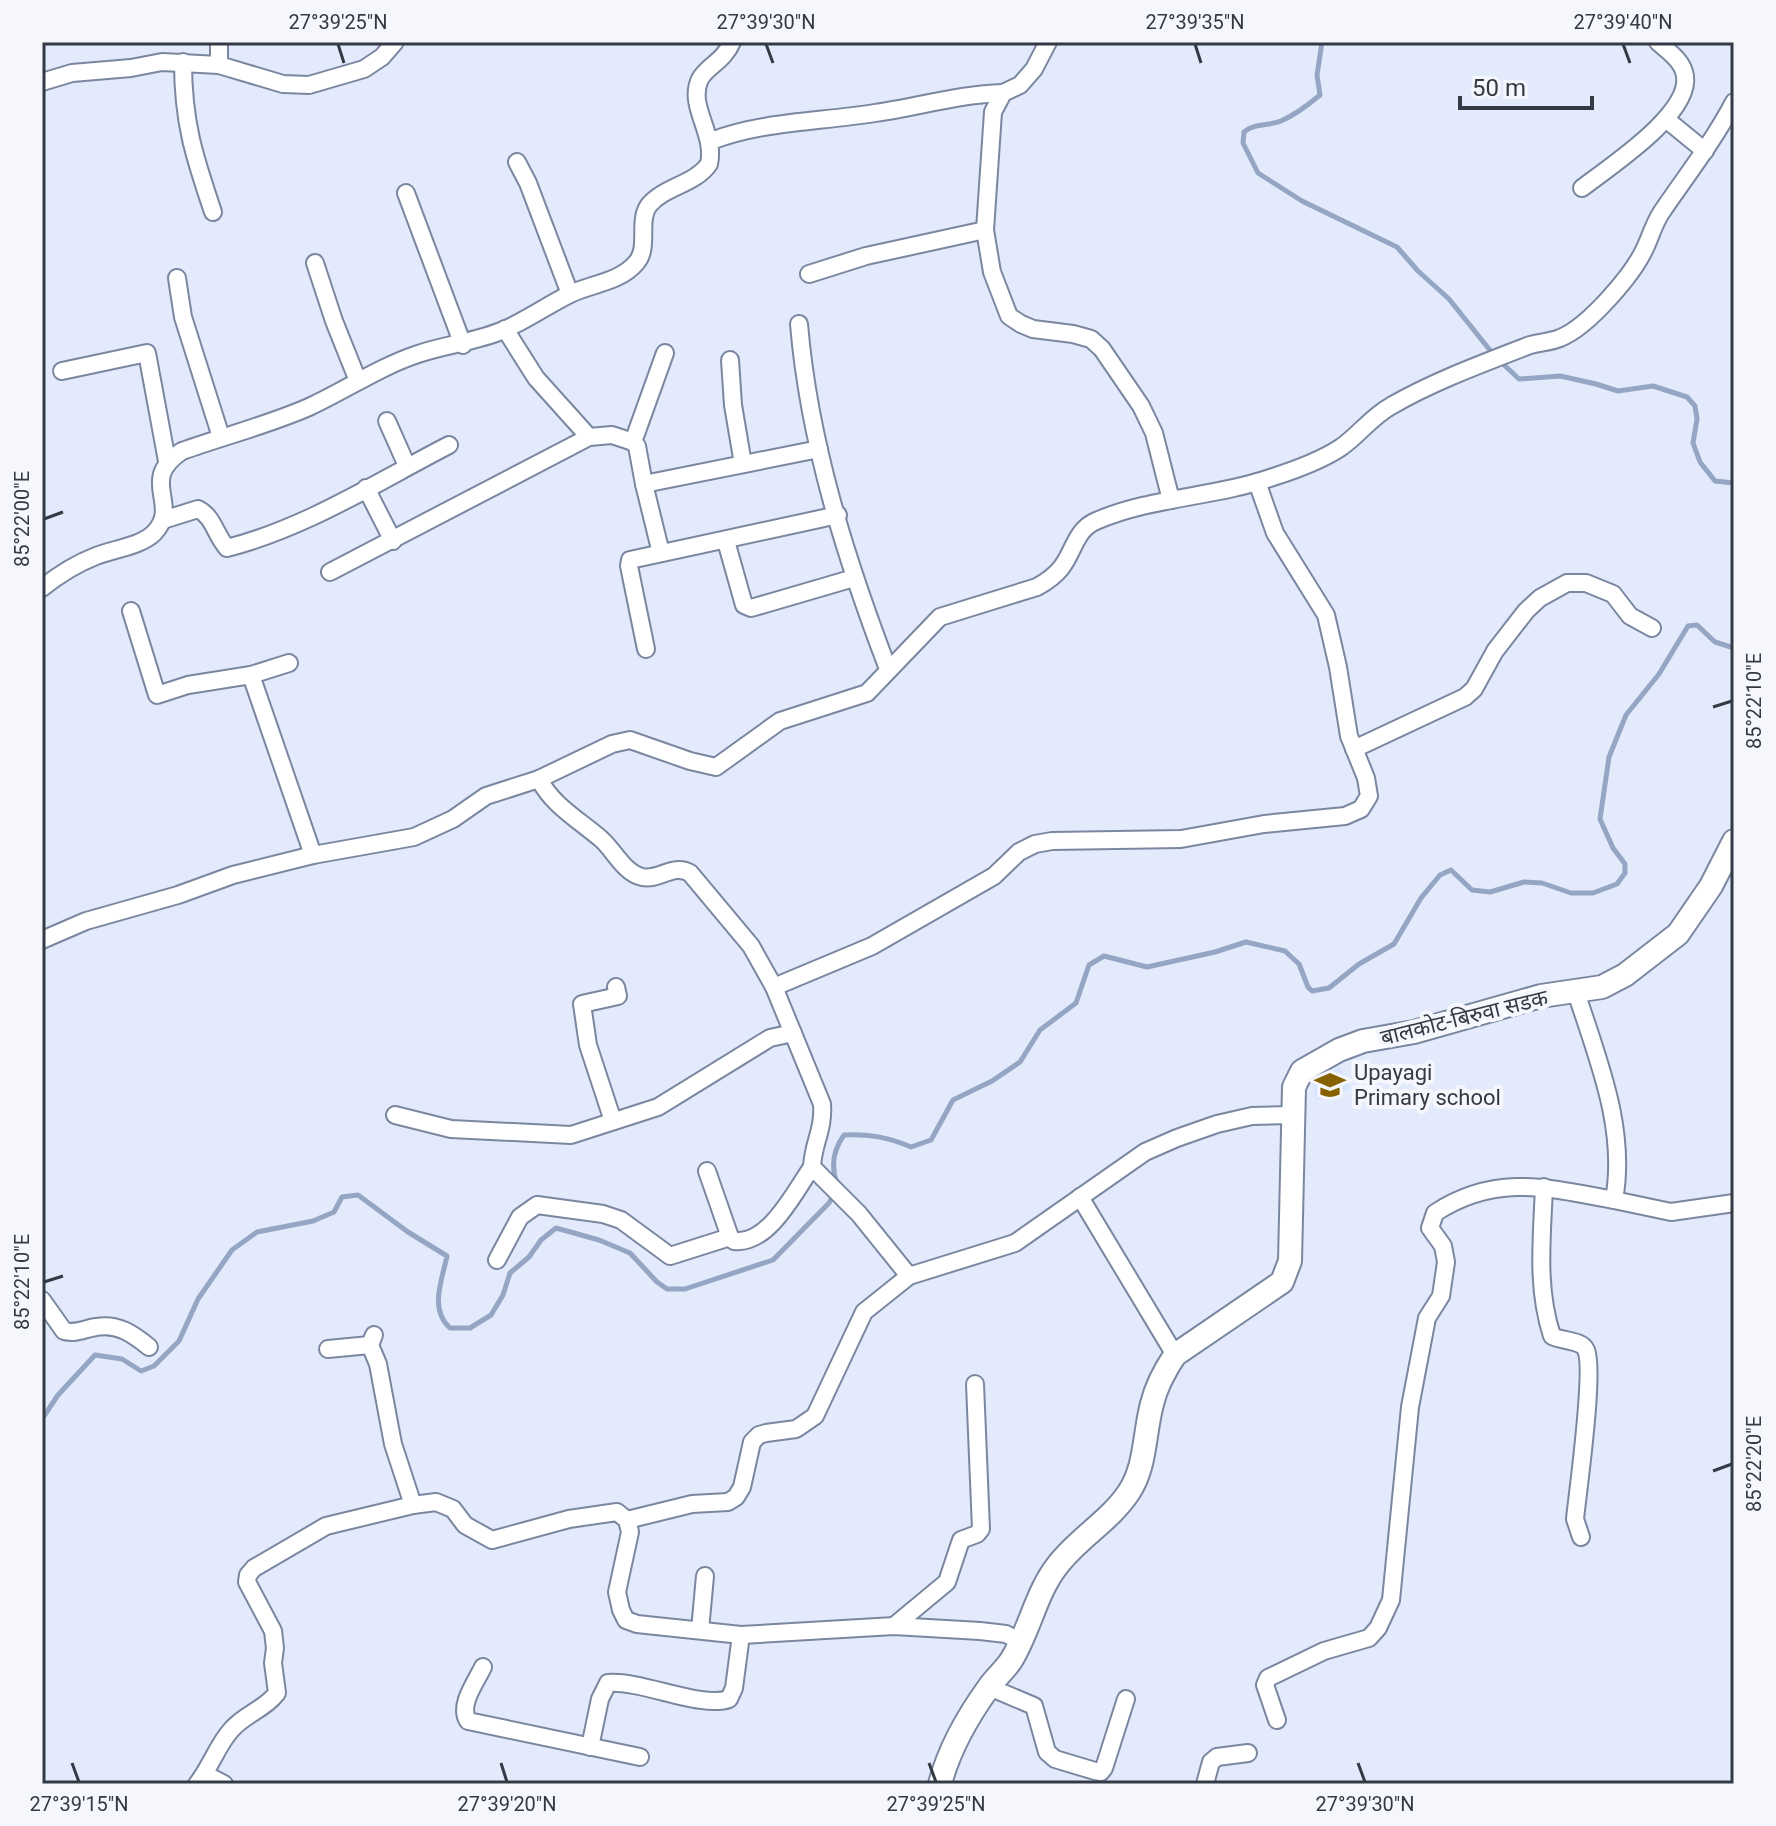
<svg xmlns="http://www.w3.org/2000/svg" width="1776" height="1826" viewBox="0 0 1776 1826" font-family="Roboto,'Noto Sans Devanagari',sans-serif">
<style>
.built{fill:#d5e4ff}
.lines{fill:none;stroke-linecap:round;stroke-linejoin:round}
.stream{stroke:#95a5c4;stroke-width:5}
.minor-casing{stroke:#7a87a0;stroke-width:20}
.major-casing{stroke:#7a87a0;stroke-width:26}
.minor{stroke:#fff;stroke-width:16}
.major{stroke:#fff;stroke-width:22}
.ticks{fill:none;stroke:#343a44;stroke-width:3}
.labels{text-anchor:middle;stroke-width:8;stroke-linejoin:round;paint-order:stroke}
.street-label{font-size:22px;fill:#343a44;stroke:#f5f7fd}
.poi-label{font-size:22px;fill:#343a44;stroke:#f5f7fd;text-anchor:start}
.neatline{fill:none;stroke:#343a44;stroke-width:3}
.ticks-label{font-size:20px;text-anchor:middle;fill:#343a44}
</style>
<rect width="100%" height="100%" fill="#e2eafb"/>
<polygon class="built" points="1340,1067 1350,1089 1317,1100 1312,1081"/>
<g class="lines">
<g class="stream">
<path d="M1322 42 1317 75 1320 95C1308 105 1295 115 1281 121 1269 126 1254 123 1244 132L1243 143 1258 173 1302 201 1397 247 1418 271 1449 299 1493 354"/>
<polyline points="1500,361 1519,379 1560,376 1596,384 1618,391 1653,386 1687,397 1695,406 1697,419 1693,443 1700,462 1715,481 1734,483"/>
<path d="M837 1184C831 1167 833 1150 844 1135 869 1134 888 1137 911 1147L931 1140 953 1100 992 1081 1020 1062 1040 1030 1076 1003 1089 965 1104 956 1147 967 1215 952 1246 942 1285 951 1299 964 1308 987 1312 991 1329 988 1359 964 1394 944 1421 898 1440 875 1451 870 1472 890 1490 892 1524 882 1542 883 1571 893H1593L1617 884 1625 873V864L1613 848 1600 819 1609 757 1626 715 1659 674 1688 626 1697 625 1715 642 1734 648"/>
<path d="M42 1419 58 1395 95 1355 122 1359 141 1371 154 1366 179 1341 198 1299 232 1250 257 1232 313 1221 334 1212 342 1197 358 1195 408 1232 447 1256C442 1280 429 1309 450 1328H470L491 1315 503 1295 510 1273 529 1257 541 1240 556 1228 599 1240 630 1253 657 1282 667 1289H685L773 1260 829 1203 835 1192"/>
</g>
<g class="minor-casing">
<g id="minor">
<polyline points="1048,42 1034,69 1020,85 1003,93 993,112 985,230 992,272 1009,316 1021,324 1033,329 1073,334 1091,339 1102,349 1141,406 1154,433 1171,500"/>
<path d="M183 62C183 122 194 156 213 212"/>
<polyline points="219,65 219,42"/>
<polyline points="42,82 72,73 131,68 162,62 219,65 283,84 309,85 364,69 382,57 395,42"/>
<polyline points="1667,120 1705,151"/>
<path d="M711 141C764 121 819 122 875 113 918 107 960 94 1003 93"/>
<polyline points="517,162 528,183 570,294"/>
<path d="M1582 188C1609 167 1691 114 1685 76 1683 61 1669 52 1658 42"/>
<polyline points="406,193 463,345"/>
<polyline points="315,263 334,321 358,381"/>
<polyline points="809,274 866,256 985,230"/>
<polyline points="177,278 183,317 221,437"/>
<path d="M799 324C809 443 846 559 888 669"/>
<polyline points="505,329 536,378 589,437"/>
<polyline points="730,360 733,405 743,464"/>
<polyline points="62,371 147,353 167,461"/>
<polyline points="387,421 407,466"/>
<polyline points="644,484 637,446 633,442 665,353"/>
<polyline points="366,488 393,541"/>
<path d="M163 520 198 509C213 516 216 536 227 548 306 528 377 482 449 445"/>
<polyline points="726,541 744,605 751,608 854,578"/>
<polyline points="661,553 644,484 819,449"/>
<polyline points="330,572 589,437 612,435 633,442"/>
<path d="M42 588C57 576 78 563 96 556 114 549 141 546 154 533 182 504 137 481 182 451 224 436 268 425 309 407 346 390 379 367 418 354 447 344 477 342 506 329 528 319 548 305 570 294 591 284 620 282 636 263 650 248 637 221 649 205 665 186 694 185 709 164 716 133 687 106 700 79 707 66 724 61 732 42"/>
<polyline points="131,611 157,695 188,685 251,675 313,855"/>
<polyline points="646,649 629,566 630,560 838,515"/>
<polyline points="251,675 289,663"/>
<polyline points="1354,749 1465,697 1474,689 1495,651 1526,611 1540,598 1567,583 1586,583 1613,594 1630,616 1652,628"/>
<path d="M539 779C552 805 579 820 601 839 614 850 624 873 642 877 659 881 673 863 690 873L751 946 774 987 822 1104C824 1130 813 1143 812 1167L859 1214 909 1276"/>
<path d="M42 940 86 921 178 895 233 875 313 855 414 837 453 819 486 796 539 779 612 744 630 740 690 761 716 767 780 721 867 693 940 617 1037 587C1046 582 1054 577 1061 568 1074 552 1075 530 1096 521 1152 497 1216 497 1273 477 1295 470 1320 461 1340 448 1358 436 1371 417 1391 406 1434 381 1484 363 1530 345 1540 342 1551 342 1560 338 1588 327 1634 274 1646 246 1651 235 1654 224 1661 213 1686 176 1713 142 1734 102"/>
<polyline points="774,987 872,946 994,876 1019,852 1035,844 1052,841 1181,839 1264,824 1345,816 1361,809 1369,796 1366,778 1349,736 1338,667 1326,615 1275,533 1257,482"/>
<polyline points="395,1115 451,1129 571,1135 658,1107 770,1038 793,1033"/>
<polyline points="613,1121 588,1045 582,1004 618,996 616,987"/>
<path d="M707 1171 730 1237 734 1241C769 1245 795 1191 812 1167"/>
<path d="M1544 1187C1542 1238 1536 1287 1552 1336 1561 1341 1582 1340 1586 1350 1595 1370 1578 1490 1575 1519L1581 1537"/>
<polyline points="1080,1197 1175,1355"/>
<polyline points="1614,1200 1671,1212 1734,1203"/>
<polyline points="497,1260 520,1217 537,1205 603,1214 621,1220 670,1256 730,1237"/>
<path d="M42 1300 64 1331C77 1334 83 1329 96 1327 118 1323 133 1334 149 1347"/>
<polyline points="374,1335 370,1345 378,1364 393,1444 413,1505"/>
<polyline points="328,1349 370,1345"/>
<polyline points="627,1520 692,1504 728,1502 736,1497 742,1487 752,1442 759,1435 766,1433 796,1429 815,1416 864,1312 909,1276 1015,1243 1145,1152 1177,1138 1217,1124 1252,1116 1292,1115"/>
<polyline points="894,1626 947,1582 961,1540 977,1534 981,1529 975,1384"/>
<polyline points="700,1630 705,1576"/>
<path d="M483 1667C476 1682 458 1705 468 1721L640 1757"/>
<polyline points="989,1687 1034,1706 1047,1752 1055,1759 1095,1771 1101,1772 1104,1768 1126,1699"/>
<path d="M1277 1720 1265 1685 1268 1678 1324 1651 1369 1638 1378 1628 1391 1600 1410 1407 1427 1318 1441 1296 1446 1262 1443 1246 1430 1228 1435 1213C1496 1173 1549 1188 1614 1200 1627 1129 1598 1060 1576 992"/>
<path d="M590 1747 600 1699 608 1683C641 1680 702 1709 729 1699L734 1688 741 1635"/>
<polyline points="205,1774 224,1784"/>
<path d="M197 1784C211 1767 217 1745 232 1729 245 1714 265 1709 277 1693L273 1663 275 1648 273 1631 247 1582 248 1575 254 1568 326 1526 413 1505 436 1502 453 1509 465 1525 492 1540 569 1519 617 1512 627 1520 630 1532 617 1592 621 1610 626 1620 637 1624 741 1635 894 1626 980 1631 1006 1634 1021 1642"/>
<polyline points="1205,1784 1211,1762 1217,1757 1248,1753"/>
</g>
</g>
<g class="major-casing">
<path id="major" d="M940 1784C949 1749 968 1716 989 1687 996 1677 1006 1669 1012 1659 1030 1629 1036 1593 1057 1566 1078 1538 1110 1521 1129 1492 1146 1467 1144 1433 1152 1404 1156 1387 1165 1370 1175 1355L1282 1282 1290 1261 1294 1087 1302 1071 1339 1050 1363 1041 1414 1032 1541 996 1602 987 1625 975 1678 934 1711 886 1734 841"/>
</g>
<use href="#minor" class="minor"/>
<use href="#major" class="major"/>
</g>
<path class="ticks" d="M338 44 344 63M766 44 773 63M1195 44 1201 63M1623 44 1630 63M44 519 63 512M1713 707 1732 701M44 1282 63 1276M1713 1471 1732 1464M72 1763 79 1782M501 1763 507 1782M929 1763 936 1782M1358 1763 1365 1782"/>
<defs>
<g id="school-bare" transform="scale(2.4)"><path d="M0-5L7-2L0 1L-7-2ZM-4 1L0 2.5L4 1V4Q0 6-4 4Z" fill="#866200" stroke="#f5f7fd" stroke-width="2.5" paint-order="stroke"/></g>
</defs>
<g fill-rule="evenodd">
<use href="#school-bare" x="1330" y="1085"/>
</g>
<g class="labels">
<g class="street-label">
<text transform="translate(1464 1017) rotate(-14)" y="8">बालकोट-बिरुवा सडक</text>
</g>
<g class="poi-label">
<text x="1354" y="1080">Upayagi<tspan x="1354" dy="25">Primary school</tspan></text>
</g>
</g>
<rect width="1776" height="1826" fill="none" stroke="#f5f7fd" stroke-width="88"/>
<path d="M1460 96v12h132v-12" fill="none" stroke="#343a44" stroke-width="4"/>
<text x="1472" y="96" font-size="24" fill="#343a44" stroke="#f5f7fd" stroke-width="6" paint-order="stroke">50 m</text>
<rect x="44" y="44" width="1688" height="1738" class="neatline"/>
<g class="ticks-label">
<text x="338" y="29">27°39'25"N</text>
<text x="766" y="29">27°39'30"N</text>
<text x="1195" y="29">27°39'35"N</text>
<text x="1623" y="29">27°39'40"N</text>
<text transform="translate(22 519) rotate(-90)" y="7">85°22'00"E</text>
<text transform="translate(1754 701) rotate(-90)" y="7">85°22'10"E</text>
<text transform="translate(22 1282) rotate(-90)" y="7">85°22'10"E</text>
<text transform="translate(1754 1464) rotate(-90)" y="7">85°22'20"E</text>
<text x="79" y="1811">27°39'15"N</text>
<text x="507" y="1811">27°39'20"N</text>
<text x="936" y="1811">27°39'25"N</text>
<text x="1365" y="1811">27°39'30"N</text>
</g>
</svg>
